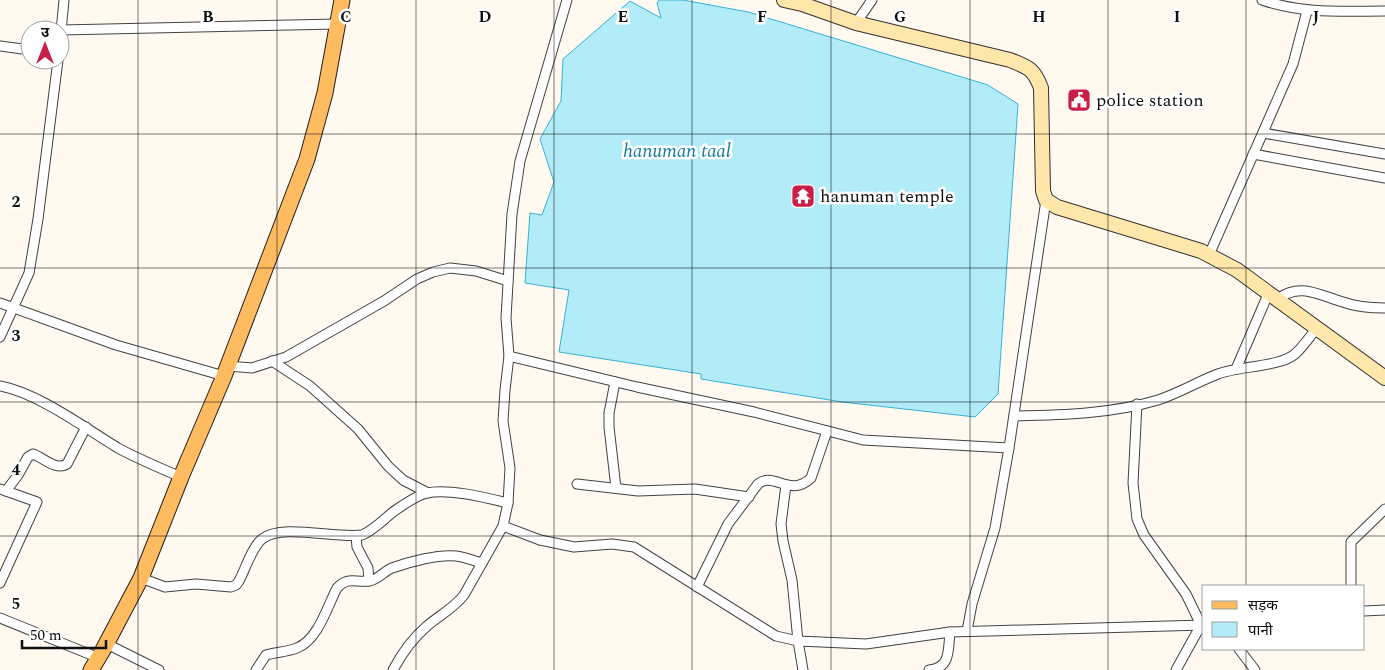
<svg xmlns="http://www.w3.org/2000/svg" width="1385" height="670" viewBox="0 0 1385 670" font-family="Spectral,'Noto Sans Devanagari',serif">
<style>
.water{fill:#b2ecf9;stroke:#35b2d4;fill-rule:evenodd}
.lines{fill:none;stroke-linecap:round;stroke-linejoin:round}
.street-casing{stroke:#424242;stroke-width:11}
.secondary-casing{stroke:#313131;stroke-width:16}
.primary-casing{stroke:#202020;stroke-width:17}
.street{stroke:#fff;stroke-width:9}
.secondary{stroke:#ffe6ab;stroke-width:14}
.primary{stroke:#ffbb60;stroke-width:15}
.grid{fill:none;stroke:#0f0f0f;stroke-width:1;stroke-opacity:0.55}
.labels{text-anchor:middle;stroke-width:5;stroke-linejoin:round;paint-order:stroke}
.poi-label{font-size:18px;fill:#0f0f0f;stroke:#fff;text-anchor:start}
.water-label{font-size:19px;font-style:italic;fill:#117ba0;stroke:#fff}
.grid-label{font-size:16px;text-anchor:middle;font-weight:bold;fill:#0f0f0f;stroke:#fff;stroke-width:5;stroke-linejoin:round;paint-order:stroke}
</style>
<rect width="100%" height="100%" fill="#fff9f0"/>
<path class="water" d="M659 0H683L748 12 988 85 1018 104 998 394 975 417 842 402 701 379V374L559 352 569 290 525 283 530 213 542 215 554 182 540 139 561 101 563 59 630 1 661 18 657 3ZM796 188 812 191 808 206 793 203Z"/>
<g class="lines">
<g class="street-casing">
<g id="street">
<path d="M1262 0C1303 14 1342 11 1385 11"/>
<polyline points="856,23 872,0"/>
<polyline points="61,30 338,24"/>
<polyline points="60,42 64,0"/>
<polyline points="0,46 30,50"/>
<polyline points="1263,133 1385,154"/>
<polyline points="1253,154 1385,178"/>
<polyline points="1209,255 1293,64 1307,11"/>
<path d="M1277 299C1301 282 1318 295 1343 302 1356 307 1371 308 1385 308"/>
<polyline points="0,303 116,345 224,376"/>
<polyline points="0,337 29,273 38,219 58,60"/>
<polyline points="509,356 637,387 754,412 863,440 1009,448 1046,200"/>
<polyline points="272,361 310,386 358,429 388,466 403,480 428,493"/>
<polyline points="228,366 252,368 286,357 384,301 417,279 433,272 450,268 476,271 508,281"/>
<polyline points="1236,369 1269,292"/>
<polyline points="615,382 609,413 609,427 616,488"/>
<path d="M0 386C38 393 85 428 118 448 138 459 160 468 181 477"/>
<polyline points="1137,404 1133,483 1137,519 1144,535 1186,594 1201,625 1176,670"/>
<path d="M1014 416C1062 415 1111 414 1158 400 1179 393 1197 382 1218 374 1238 366 1280 367 1295 354 1303 347 1310 336 1317 328"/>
<polyline points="577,484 638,491 695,489 749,497"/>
<polyline points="786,485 781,524 783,541 792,580 798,641 803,670"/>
<path d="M0 489 6 491 18 475 28 457 33 454C44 458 56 471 67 464L86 427"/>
<polyline points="503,526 540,540 574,547 612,544 634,547 776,636 798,641 866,644 950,632 1204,625"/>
<polyline points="356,536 357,547 368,568 369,581"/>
<path d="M141 578 165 587 196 584 231 587 236 585 239 581C245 570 252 547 262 539 282 523 336 539 362 535 374 530 383 520 393 512 403 505 415 496 427 493 448 488 487 498 508 503"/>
<polyline points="0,583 37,502 6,491"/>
<polyline points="1351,586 1351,542 1385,509"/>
<path d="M697 587 728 524 758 484C773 471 790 498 811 478L827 431"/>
<polyline points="1364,611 1385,610"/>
<polyline points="0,618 99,658"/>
<polyline points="967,631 972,604 995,528 1009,448"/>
<polyline points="107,644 159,670"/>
<polyline points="1239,649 1255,670"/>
<path d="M256 670 266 655C276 652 287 652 297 648 318 640 327 607 337 588 348 576 355 583 369 581 378 580 384 571 392 568 409 562 438 554 456 556 465 557 474 561 482 563"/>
<path d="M393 670C402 653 413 638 427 626 440 615 454 608 464 595L503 526 508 503 510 468 503 421 505 390 509 356 506 318 512 214 520 161 567 0"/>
<path d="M929 670C951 668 948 650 950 632"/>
</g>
</g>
<g class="secondary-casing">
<path id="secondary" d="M784 0 802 4 856 23 1010 60C1028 67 1034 69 1041 88L1043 191 1046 200 1057 207 1201 251 1237 270 1385 378"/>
</g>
<g class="primary-casing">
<polyline id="primary" points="91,670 103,650 141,578 181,477 224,376 307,159 325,93 342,0"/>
</g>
<use href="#street" class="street"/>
<use href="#secondary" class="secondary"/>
<use href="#primary" class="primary"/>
</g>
<path class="grid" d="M138 0V670M277 0V670M416 0V670M554 0V670M692 0V670M831 0V670M970 0V670M1108 0V670M1246 0V586M0 134H1385M0 268H1385M0 402H1385M0 536H1385M1246 649V670"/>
<defs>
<g id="civic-square" transform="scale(1.25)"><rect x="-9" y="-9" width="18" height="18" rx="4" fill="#c71f45" stroke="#fff"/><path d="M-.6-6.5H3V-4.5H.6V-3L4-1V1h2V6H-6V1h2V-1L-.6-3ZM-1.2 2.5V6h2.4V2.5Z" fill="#fff"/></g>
<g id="temple-square" transform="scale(1.25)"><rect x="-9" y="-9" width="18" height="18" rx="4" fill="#c71f45" stroke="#fff"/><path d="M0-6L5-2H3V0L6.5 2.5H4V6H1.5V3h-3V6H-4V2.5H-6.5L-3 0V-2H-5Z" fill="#fff"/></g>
</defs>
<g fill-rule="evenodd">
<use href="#civic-square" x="1079" y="100"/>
<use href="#temple-square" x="803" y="196"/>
</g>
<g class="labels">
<g class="poi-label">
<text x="1096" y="106">police station</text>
<text x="820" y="202">hanuman temple</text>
</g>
<g class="water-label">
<text x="677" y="157">hanuman taal</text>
</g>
</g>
<g class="grid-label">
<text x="208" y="22">B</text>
<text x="346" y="22">C</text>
<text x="485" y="22">D</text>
<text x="623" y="22">E</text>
<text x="762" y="22">F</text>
<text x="900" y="22">G</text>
<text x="1039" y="22">H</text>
<text x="1177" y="22">I</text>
<text x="1316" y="22">J</text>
<text x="16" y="207">2</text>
<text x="16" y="341">3</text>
<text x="16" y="475">4</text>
<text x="16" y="609">5</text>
</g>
<rect x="1202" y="585" width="162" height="65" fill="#ffffff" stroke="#9f9f9f"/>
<rect x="1212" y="601" width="25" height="8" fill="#ffbb60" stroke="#9f9f9f"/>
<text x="1248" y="610" font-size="15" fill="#0f0f0f">सड़क</text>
<rect x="1212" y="622" width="25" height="15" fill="#b2ecf9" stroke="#9f9f9f"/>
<text x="1248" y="635" font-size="15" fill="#0f0f0f">पानी</text>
<g transform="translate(45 45)"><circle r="24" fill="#ffffff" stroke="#9f9f9f"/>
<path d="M0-4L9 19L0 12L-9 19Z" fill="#c71f45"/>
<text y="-8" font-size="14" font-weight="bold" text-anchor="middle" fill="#0f0f0f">उ</text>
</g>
<path d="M22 640v8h84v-8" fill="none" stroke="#0f0f0f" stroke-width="2.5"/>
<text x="30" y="640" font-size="15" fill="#0f0f0f" stroke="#ffffff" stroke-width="4" paint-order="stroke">50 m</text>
</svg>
